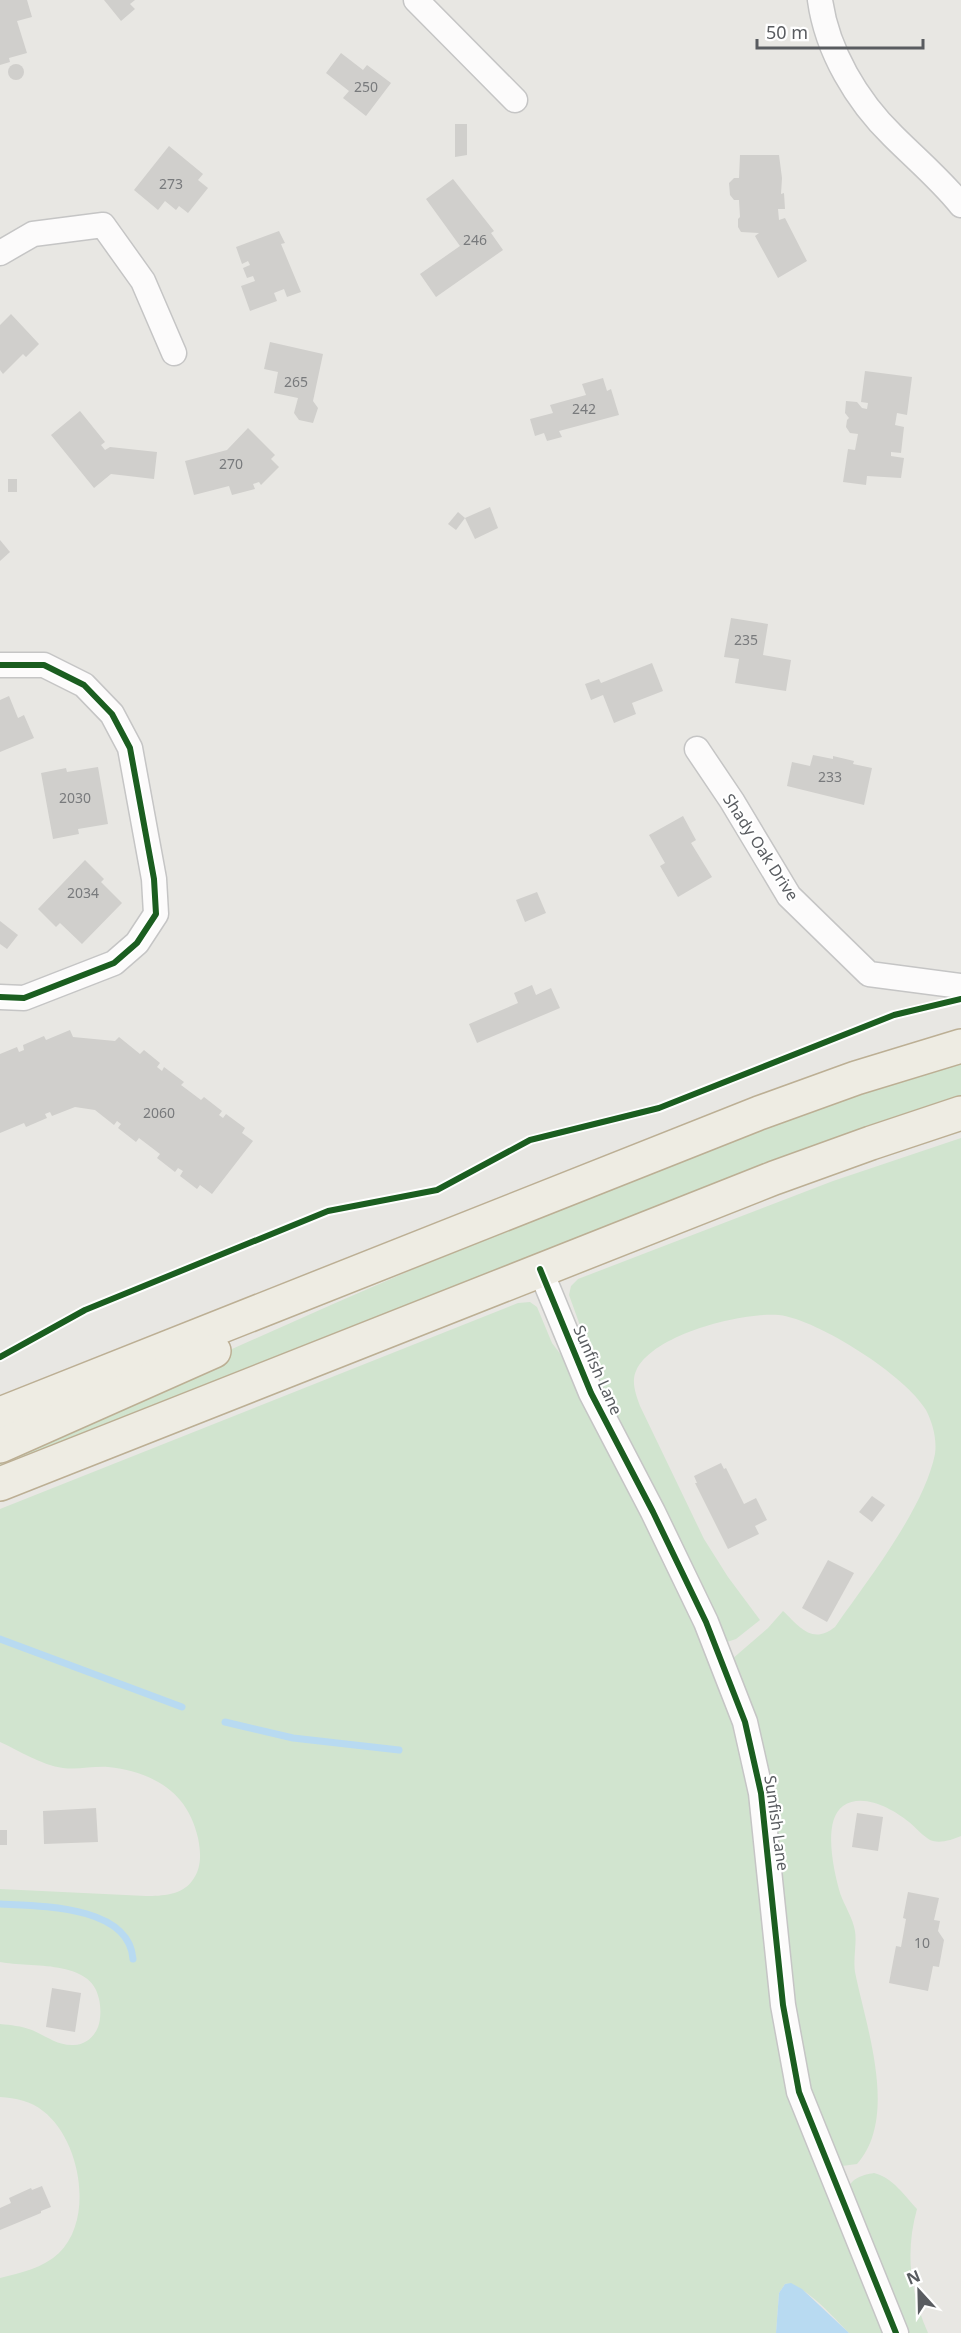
<svg xmlns="http://www.w3.org/2000/svg" width="961" height="2333" viewBox="0 0 961 2333" font-family="'Noto Sans',sans-serif">
<style>
.green{fill:#d1e4cf}
.water{fill:#b8daf1}
.lines{fill:none;stroke-linecap:round;stroke-linejoin:round}
.stream{stroke:#b8daf1;stroke-width:7}
.building{fill:#d0cfcc}
.minor-casing{stroke:#c5c5c5;stroke-width:27}
.trunk-casing{stroke:#bcaf94;stroke-width:36}
.minor{stroke:#fcfbfb;stroke-width:24}
.trunk{stroke:#eeece3;stroke-width:33}
.cycleway-casing{stroke:#fff;stroke-width:10}
.cycleway{stroke:#1b5e20;stroke-width:6}
.labels{text-anchor:middle;stroke-width:4.5;stroke-linejoin:round;paint-order:stroke}
.number-label{font-size:14px;fill:#787a7c}
.street-label{font-size:16px;fill:#595c60;stroke:#fff}
</style>
<rect width="100%" height="100%" fill="#e8e7e3"/>
<g class="green">
<path d="M961 1062V1097L819 1144 679 1197 0 1467V1453C316 1312 630 1164 961 1062Z"/>
<path d="M961 1138V1836C952 1840 939 1844 930 1840 923 1836 916 1828 909 1822 893 1809 863 1792 843 1806 822 1821 834 1872 840 1893 844 1905 853 1918 855 1931 857 1944 853 1958 855 1972 866 2027 899 2117 857 2164L842 2166 836 2162 813 2107 731 1660 768 1628 783 1611C800 1627 812 1645 835 1627 867 1581 924 1509 935 1454 937 1439 933 1424 926 1410 906 1376 819 1320 779 1315 743 1312 652 1334 636 1371 631 1382 636 1395 640 1406L704 1539 728 1577 760 1620 736 1639 724 1643 585 1357 582 1331 569 1295 571 1286 578 1279 833 1181Z"/>
<path d="M530 1302 537 1307 552 1343 571 1368 675 1575 744 1749 775 2006 888 2333H849C837 2321 802 2281 785 2284L779 2293 776 2333H0V2278C21 2273 43 2268 59 2253 95 2218 80 2139 43 2111 31 2101 16 2098 0 2097V2024C11 2025 21 2026 32 2030 46 2036 58 2046 74 2045 85 2045 94 2037 98 2027 101 2019 101 2008 99 1999 92 1959 31 1968 0 1962V1889L146 1896C162 1896 182 1895 192 1881 202 1868 201 1853 198 1838 188 1792 153 1772 108 1767 93 1766 78 1770 63 1768 41 1765 20 1751 0 1742V1509L518 1303Z"/>
<path d="M874 2173C892 2177 905 2196 917 2209 905 2252 910 2293 928 2333H905L847 2191C851 2178 862 2175 874 2173Z"/>
</g>
<polygon class="water" points="791,2283 802,2289 849,2333 776,2333 779,2293 785,2284"/>
<g class="lines">
<g class="stream">
<polyline points="0,1639 182,1707"/>
<polyline points="225,1722 293,1738 399,1750"/>
<path d="M0 1904C39 1906 129 1905 133 1959"/>
</g>
</g>
<g class="building">
<polygon points="0,0 27,0 32,17 17,21 27,53 9,58 10,62 0,65"/>
<polygon points="104,0 135,0 130,4 135,9 121,21"/>
<polygon points="341,53 363,70 367,65 391,83 366,116 343,98 349,91 326,73"/>
<circle cx="16" cy="72" r="8"/>
<polygon points="455,124 467,124 467,155 455,157"/>
<polygon points="169,146 203,174 198,180 208,188 188,213 179,206 176,210 165,201 158,210 134,190"/>
<polygon points="740,155 779,155 782,178 781,194 784,193 785,209 778,209 779,220 785,218 807,261 778,278 755,236 759,233 741,232 738,227 738,219 740,217 739,200 734,200 730,195 729,183 734,178 739,178"/>
<polygon points="453,179 494,231 491,233 503,250 436,297 420,274 460,246 426,199"/>
<polygon points="279,231 285,243 281,244 301,292 287,297 284,289 274,293 277,301 250,311 241,286 255,281 253,276 247,278 243,268 250,265 248,261 242,264 236,247"/>
<polygon points="11,314 39,344 26,357 23,354 3,374 0,370 0,325"/>
<polygon points="270,342 323,354 313,401 318,408 313,423 299,420 294,413 298,398 274,393 278,372 264,369"/>
<polygon points="865,371 912,377 907,415 897,413 895,425 904,427 901,453 891,452 891,456 904,458 901,478 867,476 866,485 843,482 848,449 855,450 858,434 850,433 846,427 847,420 849,418 845,413 846,401 857,402 862,408 867,409 868,403 861,402"/>
<polygon points="603,378 607,391 611,389 619,415 559,431 562,437 547,441 544,433 535,436 530,419 553,413 550,405 586,395 582,384"/>
<polygon points="80,411 105,442 101,445 105,450 110,447 157,452 154,479 111,474 94,488 51,435"/>
<polygon points="248,428 275,455 271,459 279,467 261,485 259,482 253,484 255,489 232,495 229,486 194,495 185,461 227,450"/>
<rect x="8" y="479" width="9" height="13"/>
<polygon points="490,507 498,528 475,539 465,518"/>
<polygon points="458,512 465,518 456,530 448,524"/>
<polygon points="0,540 10,552 0,561"/>
<polygon points="731,618 768,624 763,655 791,660 786,691 735,683 739,659 724,657"/>
<polygon points="652,663 663,691 632,703 636,714 614,723 603,695 591,700 585,684 599,679 601,683"/>
<polygon points="9,696 18,718 24,715 34,738 0,752 0,700"/>
<polygon points="813,755 833,759 833,756 854,761 853,764 872,768 864,805 787,786 792,762 810,766"/>
<polygon points="98,767 108,824 78,829 79,834 53,839 41,773 66,768 67,772"/>
<polygon points="683,816 696,840 691,843 712,877 678,897 660,866 665,863 649,835"/>
<polygon points="85,860 104,879 101,882 122,903 82,944 60,923 56,927 38,909"/>
<polygon points="537,892 546,913 525,922 516,900"/>
<polygon points="0,921 18,935 7,949 0,944"/>
<polygon points="532,985 536,995 551,988 560,1008 477,1043 469,1024 518,1003 514,993"/>
<polygon points="70,1030 73,1037 115,1041 119,1037 140,1054 144,1050 160,1063 157,1067 162,1071 164,1067 184,1082 181,1085 201,1100 204,1097 222,1111 219,1115 223,1118 226,1114 245,1128 242,1133 253,1141 212,1194 200,1185 197,1189 180,1176 183,1171 178,1168 175,1172 157,1158 160,1154 139,1138 136,1142 118,1128 121,1124 117,1121 114,1125 95,1110 75,1107 52,1116 50,1112 45,1114 47,1118 26,1127 24,1123 0,1133 0,1054 17,1047 19,1052 24,1050 23,1045 44,1036 46,1040"/>
<polygon points="721,1463 724,1469 726,1468 744,1504 756,1498 767,1520 755,1526 759,1534 728,1549 695,1483 697,1483 694,1476"/>
<polygon points="872,1496 885,1505 872,1522 859,1512"/>
<polygon points="828,1560 854,1573 827,1622 802,1608"/>
<polygon points="96,1808 98,1842 44,1844 43,1811"/>
<polygon points="857,1813 883,1817 878,1851 852,1847"/>
<rect x="0" y="1830" width="7" height="15"/>
<polygon points="908,1892 939,1898 934,1920 940,1921 938,1931 944,1940 939,1967 933,1966 928,1991 889,1983 896,1946 901,1947 906,1919 903,1918"/>
<polygon points="52,1988 81,1993 75,2032 46,2027"/>
<polygon points="42,2186 51,2207 41,2211 41,2213 0,2230 0,2208 11,2203 9,2198 31,2188 32,2190"/>
</g>
<g class="lines">
<g class="minor-casing">
<g id="minor">
<polyline points="416,0 515,100"/>
<path d="M820 0C827 51 857 101 893 136 916 159 941 180 961 205"/>
<polyline points="0,253 33,234 103,225 143,281 174,353"/>
<polyline points="0,665 44,665 84,685 112,714 130,748 154,879 156,914 137,943 114,963 24,998 0,997"/>
<polyline points="697,749 732,801 789,896 869,974 961,986"/>
<polyline points="540,1269 591,1393 653,1512 706,1622 745,1722 761,1793 783,2005 799,2092 896,2333"/>
</g>
</g>
<g class="trunk-casing">
<g id="trunk">
<polyline points="0,1414 759,1113 856,1078 961,1046"/>
<polyline points="0,1446 214,1351"/>
<polyline points="0,1484 774,1178 871,1143 961,1113"/>
</g>
</g>
<use href="#minor" class="minor"/>
<use href="#trunk" class="trunk"/>
<g class="cycleway-casing">
<g id="cycleway">
<polyline points="0,665 44,665 84,685 112,714 130,748 154,879 156,914 137,943 114,963 24,998 0,997"/>
<polyline points="540,1269 591,1393 653,1512 706,1622 745,1722 761,1793 783,2005 799,2092 896,2333"/>
<polyline points="0,1357 85,1310 328,1211 437,1190 530,1140 659,1108 894,1015 961,999"/>
</g>
</g>
<use href="#cycleway" class="cycleway"/>
</g>
<g class="labels">
<g class="number-label">
<text x="366" y="92">250</text>
<text x="171" y="189">273</text>
<text x="475" y="245">246</text>
<text x="296" y="387">265</text>
<text x="584" y="414">242</text>
<text x="231" y="469">270</text>
<text x="746" y="645">235</text>
<text x="830" y="782">233</text>
<text x="75" y="803">2030</text>
<text x="83" y="898">2034</text>
<text x="159" y="1118">2060</text>
<text x="922" y="1948">10</text>
</g>
<g class="street-label">
<text transform="translate(761 847) rotate(57)" y="6">Shady Oak Drive</text>
<text transform="translate(598 1370) rotate(66)" y="6">Sunfish Lane</text>
<text transform="translate(777 1823) rotate(82)" y="6">Sunfish Lane</text>
</g>
</g>
<g transform="translate(919 2291) rotate(338)" stroke="#ffffff" stroke-width="4.5" paint-order="stroke">
<path d="M0-4.5L10 22L0 15L-10 22Z" fill="#595c60"/>
<text y="-9" font-size="16" font-weight="bold" text-anchor="middle" fill="#595c60">N</text>
</g>
<path d="M757 39v9h166v-9" fill="none" stroke="#595c60" stroke-width="3"/>
<text x="766" y="39" font-size="18" fill="#595c60" stroke="#ffffff" stroke-width="4.5" paint-order="stroke">50 m</text>
</svg>
